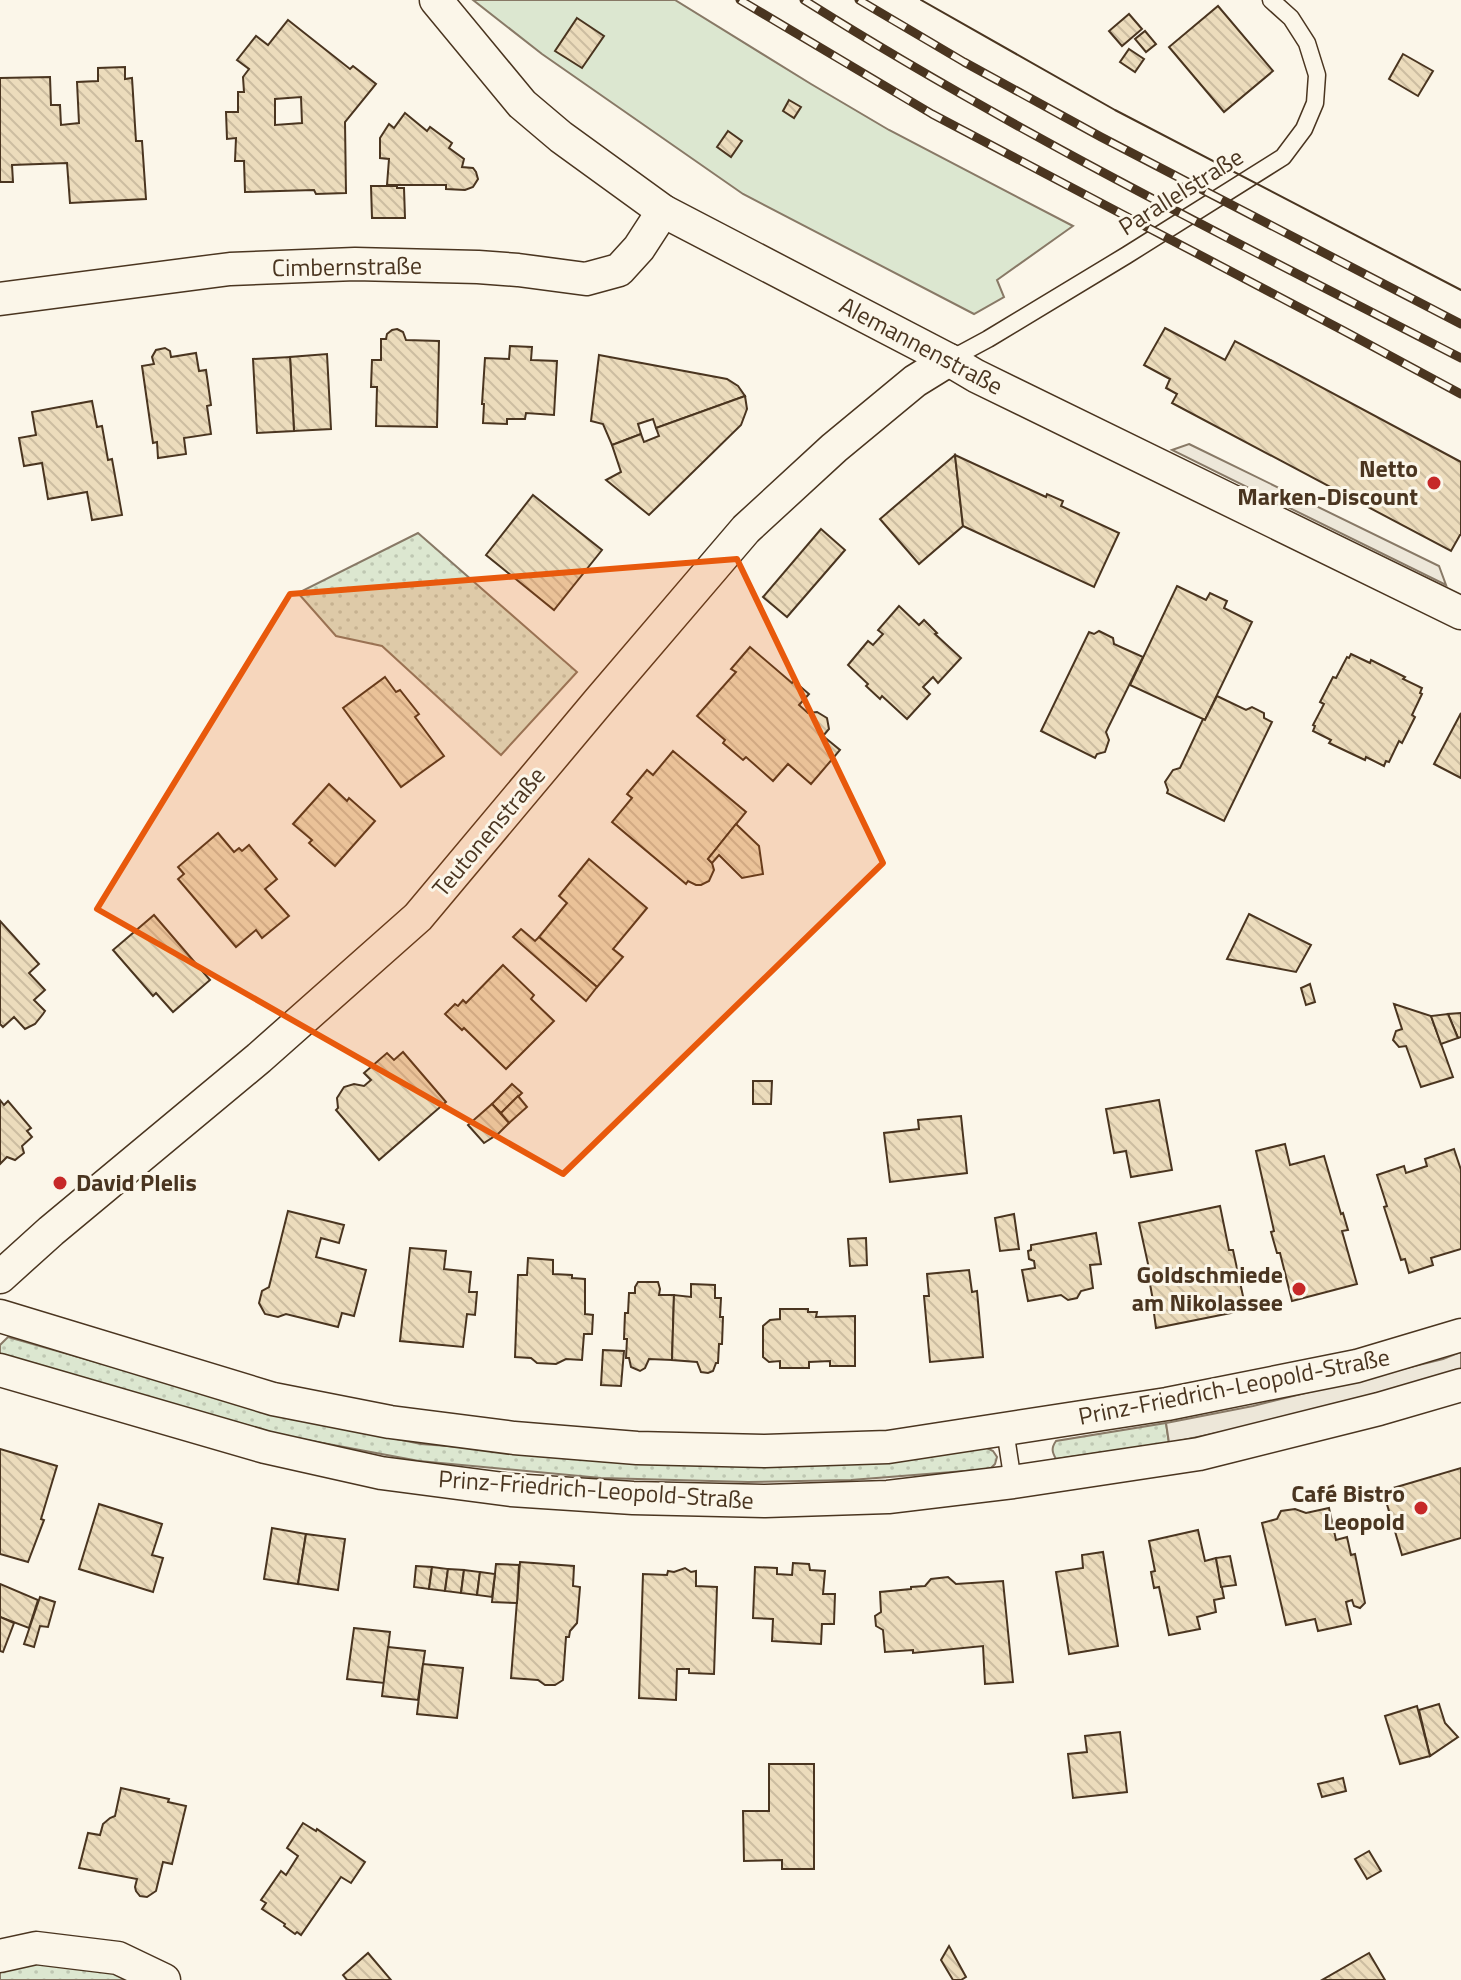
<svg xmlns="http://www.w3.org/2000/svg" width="1461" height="1980" viewBox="0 0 1461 1980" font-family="'Titillium Web',sans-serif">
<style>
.grass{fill:url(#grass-dots);stroke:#887966;stroke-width:2}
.garden{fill:#dce7d0;stroke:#887966;stroke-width:2}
.parking{fill:#ede7d9;stroke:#887966;stroke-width:2}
.building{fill:url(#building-back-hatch);stroke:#4a3520;stroke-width:2;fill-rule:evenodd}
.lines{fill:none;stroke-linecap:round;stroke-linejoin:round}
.lane-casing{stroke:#4a3520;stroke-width:19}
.street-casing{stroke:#4a3520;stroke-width:35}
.lane{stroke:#fbf6e9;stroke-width:16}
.street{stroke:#fbf6e9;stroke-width:32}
.tram{stroke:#4a3520;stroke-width:2}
.rail-casing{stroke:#4a3520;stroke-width:9}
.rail{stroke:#fbf6e9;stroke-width:6;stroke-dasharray:18;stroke-linecap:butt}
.marked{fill:#e8590c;fill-opacity:0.2;stroke:#e8590c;stroke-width:6;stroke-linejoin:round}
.poi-dot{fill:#c62828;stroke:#fbf6e9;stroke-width:3}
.labels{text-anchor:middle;stroke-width:6;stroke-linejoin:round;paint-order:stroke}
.street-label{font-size:24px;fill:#4a3520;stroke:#fbf6e9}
.poi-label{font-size:24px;font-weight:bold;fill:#4a3520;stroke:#fbf6e9;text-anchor:end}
</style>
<defs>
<pattern id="grass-dots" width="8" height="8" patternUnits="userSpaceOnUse" patternTransform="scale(2)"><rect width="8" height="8" fill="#dce7d0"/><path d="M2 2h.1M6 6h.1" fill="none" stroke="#bec7b2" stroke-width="1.8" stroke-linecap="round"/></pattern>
<pattern id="building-back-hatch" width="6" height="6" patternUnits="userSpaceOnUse" patternTransform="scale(2)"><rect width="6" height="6" fill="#ecdcbc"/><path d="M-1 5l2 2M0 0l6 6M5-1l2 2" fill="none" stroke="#ccbda1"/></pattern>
</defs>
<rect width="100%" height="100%" fill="#fbf6e9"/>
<g class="grass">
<polygon points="418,533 577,672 501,755 382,646 336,636 298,593"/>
<polygon points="8,1337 290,1417 421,1444 525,1452 985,1447 993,1451 997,1457 995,1464 990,1469 851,1480 748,1482 601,1478 419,1461 285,1436 0,1356 0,1345"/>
<path d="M1166 1423 1169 1443 1056 1459C1052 1452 1051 1448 1056 1441Z"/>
<polygon points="75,1961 138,1980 0,1980 0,1967"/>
</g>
<polygon class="garden" points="473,0 675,0 811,84 889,130 1073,226 997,280 1004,297 974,314 743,194 542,54"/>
<g class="parking">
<polygon points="1189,444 1439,566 1446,585 1172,450"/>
<polygon points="1461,1352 1461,1373 1255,1425 1169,1443 1166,1423 1253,1406 1443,1359"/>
</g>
<g class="building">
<polygon points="1218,6 1273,71 1224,112 1169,47"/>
<polygon points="1129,14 1142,29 1122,46 1109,31"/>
<polygon points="577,18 604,36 582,68 555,51"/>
<path d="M288 20 350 69 353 66 376 84 345 122 346 193 316 194 314 190 245 192 244 161H235L236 138 227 139 226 112H238V92H244L243 77 249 69 237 60 256 36 268 45ZM301 97 302 123 275 125V99Z"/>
<polygon points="1145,31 1156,44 1146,52 1135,39"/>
<polygon points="1129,49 1144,59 1135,72 1120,62"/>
<polygon points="1403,54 1433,71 1418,96 1389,79"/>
<polygon points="125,67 125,79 132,78 136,141 142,141 146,199 70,203 67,163 12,165 13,182 0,182 0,78 50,77 51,105 60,105 61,125 79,123 77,82 98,81 98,68"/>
<polygon points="789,100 801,107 794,118 783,111"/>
<polygon points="405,113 427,131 430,127 452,143 449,148 464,159 462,167 473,168 476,172 478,179 473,187 465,190 446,189 446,185 387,185 389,159 380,158 380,138 389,124 394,128"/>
<polygon points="728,131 742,141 731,157 717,147"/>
<polygon points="371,186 397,186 397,188 404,188 405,218 372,218"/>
<polygon points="1165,328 1225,360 1235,341 1461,462 1461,535 1460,535 1451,551 1172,403 1177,394 1166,388 1170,379 1144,365"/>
<polygon points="397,329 403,332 406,340 439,341 437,427 376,426 377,387 371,387 372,360 381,360 381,339 386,339 387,334 392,330"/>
<polygon points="510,346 532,347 531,360 557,361 554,415 526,413 525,419 507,419 507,424 483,423 484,404 482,404 485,358 509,359"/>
<polygon points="165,348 170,351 171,357 196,353 199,371 206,370 211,405 207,406 211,434 184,438 186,454 158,458 157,442 153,443 142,366 154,364 152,357 156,350"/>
<polygon points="327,354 331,429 294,431 290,357"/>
<polygon points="599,355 727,379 738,386 745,396 656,428 653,419 638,424 641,434 612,445 603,424 591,421"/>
<polygon points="290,357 294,431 257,433 253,359"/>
<polygon points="745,396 747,409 741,425 649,515 606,480 621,472 612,445 641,434 644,442 659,436 656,428"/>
<polygon points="92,401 97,427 102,426 108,460 112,459 122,515 92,520 87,492 48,499 42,463 24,466 19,438 36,435 32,412"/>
<polygon points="955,455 963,526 919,564 880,519"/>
<polygon points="955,455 1046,497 1047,494 1063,501 1061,506 1119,533 1094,587 963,526"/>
<polygon points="533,495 602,550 554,610 486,555"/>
<polygon points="821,529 845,550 787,617 763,597"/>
<polygon points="1177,586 1206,600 1210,593 1227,601 1224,608 1252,622 1205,720 1130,685"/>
<polygon points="899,606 919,625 924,620 937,633 935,634 961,658 938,683 933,677 923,687 930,694 907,719 882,696 880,699 866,686 868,684 848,665 868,641 873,645 883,634 878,630"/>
<polygon points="1099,631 1113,638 1114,644 1143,657 1106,732 1109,740 1105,752 1097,754 1095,758 1041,731 1089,632 1094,634"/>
<polygon points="750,647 792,683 794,681 809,694 799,705 808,713 817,712 827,718 829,729 823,736 840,750 811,784 788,764 773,781 746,757 743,760 723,743 725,740 697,716 736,672 731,669"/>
<polygon points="1351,654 1370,663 1371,660 1405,677 1403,679 1422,688 1420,693 1422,694 1412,715 1415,717 1402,743 1399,741 1389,762 1386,761 1384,766 1366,757 1365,760 1329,743 1331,740 1313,731 1315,726 1313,725 1324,704 1320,702 1333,677 1336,678 1347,657 1349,658"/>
<polygon points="385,677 396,692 400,690 419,714 415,717 444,756 401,787 343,708"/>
<polygon points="1217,696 1246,710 1252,707 1264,713 1264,718 1272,722 1224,821 1167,793 1168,790 1165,782 1173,770 1180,768 1203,719 1205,720"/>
<polygon points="1461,713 1461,778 1434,764"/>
<polygon points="673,751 746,812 708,859 712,863 714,870 709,881 701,885 696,885 688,881 686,884 612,822 632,798 627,794 647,770 653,775"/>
<polygon points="329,784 347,801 349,798 375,821 335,866 309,843 312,840 293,824"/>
<polygon points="736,824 759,846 763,874 742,878 719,855 712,863 708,859"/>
<polygon points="218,833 234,852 239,848 242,851 249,845 277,879 265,889 289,916 262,938 256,930 236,947 178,879 184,874 178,867"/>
<polygon points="589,859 647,908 613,949 623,957 597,987 539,937 567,903 559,896"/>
<polygon points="1249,914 1311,945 1296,972 1227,959"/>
<polygon points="154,915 210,980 173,1012 156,993 153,996 113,950"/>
<polygon points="0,921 39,964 29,973 45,990 34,1000 45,1011 43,1014 35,1024 25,1029 14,1017 3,1027 0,1024"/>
<polygon points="521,929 535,941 539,937 597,987 586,1001 513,937"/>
<polygon points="503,965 534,995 531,999 554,1021 506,1069 464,1028 462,1030 445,1014 455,1004 458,1006 463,1000 466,1003"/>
<polygon points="1310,984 1315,1002 1306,1005 1301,988"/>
<polygon points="1394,1004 1431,1016 1453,1077 1421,1087 1406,1046 1399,1047 1393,1040 1396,1031 1402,1029"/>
<polygon points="1461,1013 1461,1037 1458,1038 1448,1014"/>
<polygon points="1448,1014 1458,1038 1441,1044 1431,1016"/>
<polygon points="403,1052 446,1102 379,1160 336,1110 338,1108 337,1098 344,1087 354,1084 364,1086 371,1080 364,1073 387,1053 394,1060"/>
<polygon points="753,1081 772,1081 771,1104 753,1104"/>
<polygon points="512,1084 522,1093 501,1113 492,1104"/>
<polygon points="518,1096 527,1107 509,1123 501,1113"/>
<polygon points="0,1100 4,1105 8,1101 31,1128 27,1131 32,1137 22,1146 24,1153 15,1160 7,1157 0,1164"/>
<polygon points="1159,1100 1172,1170 1131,1177 1126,1151 1114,1153 1106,1109"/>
<polygon points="492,1104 509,1123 498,1134 484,1143 468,1125"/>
<polygon points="961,1116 967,1173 890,1182 884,1133 919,1129 918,1120"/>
<polygon points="1285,1144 1290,1165 1324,1156 1341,1214 1343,1213 1348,1230 1342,1231 1357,1284 1292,1301 1280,1253 1277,1253 1271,1232 1274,1231 1256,1151"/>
<polygon points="1454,1149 1461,1170 1461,1249 1431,1258 1433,1265 1409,1273 1405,1259 1401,1260 1384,1207 1387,1206 1377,1175 1404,1166 1406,1173 1427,1166 1425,1159"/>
<polygon points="1220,1206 1229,1250 1233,1250 1246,1310 1156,1328 1153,1306 1154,1306 1148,1273 1150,1273 1139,1223"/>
<polygon points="288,1211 344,1225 339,1243 321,1238 316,1257 366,1270 354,1316 342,1313 338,1327 286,1314 278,1317 265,1314 259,1303 262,1291 269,1287"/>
<polygon points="1014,1214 1019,1249 1000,1251 995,1218"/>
<polygon points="1096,1233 1101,1264 1090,1265 1093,1288 1081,1291 1077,1298 1068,1300 1061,1295 1028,1301 1022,1270 1035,1268 1034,1261 1029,1259 1028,1251 1031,1250 1031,1245"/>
<polygon points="866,1238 867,1265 850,1266 848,1239"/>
<polygon points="410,1248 446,1251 444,1269 471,1272 469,1292 477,1292 475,1315 467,1314 463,1347 400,1341"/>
<polygon points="528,1258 553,1260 553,1274 572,1275 572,1278 585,1279 585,1314 593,1315 592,1334 584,1334 582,1360 566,1359 556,1364 537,1363 531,1358 515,1357 518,1275 527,1275"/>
<polygon points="969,1270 972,1292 977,1291 983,1357 930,1362 924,1296 929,1296 927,1274"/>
<polygon points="638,1282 658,1282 660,1289 659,1295 674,1295 672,1360 649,1359 645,1368 640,1371 631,1367 629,1358 626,1358 627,1339 624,1339 625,1313 628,1313 629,1293 635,1293 635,1287"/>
<polygon points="691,1284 715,1285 715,1298 721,1298 720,1317 723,1317 722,1344 719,1344 718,1363 716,1363 713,1371 708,1373 701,1372 697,1362 672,1360 674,1295 691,1297"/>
<polygon points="780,1309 808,1309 808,1312 817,1312 816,1317 855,1316 855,1366 830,1366 830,1361 809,1362 809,1368 780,1368 780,1361 769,1362 763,1357 763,1326 770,1320 780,1319"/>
<polygon points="603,1350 624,1351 621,1386 601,1385"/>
<polygon points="0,1449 57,1466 41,1519 44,1520 28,1562 0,1554"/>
<polygon points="1461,1468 1461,1538 1402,1555 1383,1491"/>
<polygon points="99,1504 162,1524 152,1555 163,1558 153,1592 79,1569"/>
<polygon points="1329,1508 1336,1540 1347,1537 1351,1555 1355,1554 1365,1603 1360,1608 1354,1606 1352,1600 1346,1602 1351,1624 1318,1631 1315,1619 1286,1625 1262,1523 1277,1519 1281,1511 1295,1509 1306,1513"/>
<polygon points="272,1528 306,1534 298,1584 264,1579"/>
<polygon points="1198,1530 1205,1561 1216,1558 1224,1598 1214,1600 1216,1612 1197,1617 1200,1629 1169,1635 1159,1587 1154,1588 1151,1572 1155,1571 1149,1541"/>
<polygon points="306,1534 345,1539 338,1590 298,1584"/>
<polygon points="1103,1552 1118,1646 1069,1654 1056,1572 1083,1568 1082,1555"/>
<polygon points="1230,1556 1236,1585 1221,1587 1216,1558"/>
<polygon points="520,1562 574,1566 573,1586 580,1587 577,1623 570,1631 569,1637 566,1637 563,1680 555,1685 545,1685 538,1680 511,1678"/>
<polygon points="793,1563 809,1564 810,1570 825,1571 823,1594 835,1594 834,1624 822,1624 821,1644 772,1641 773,1619 753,1618 755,1567 777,1568 777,1574 792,1575"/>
<polygon points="496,1564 519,1565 517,1603 492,1602"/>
<polygon points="416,1566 432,1567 429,1589 414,1587"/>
<polygon points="432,1567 448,1569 445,1591 429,1589"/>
<polygon points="685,1568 691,1572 696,1571 696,1586 717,1587 714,1674 689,1673 689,1669 677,1669 676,1700 639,1698 643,1574 667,1575 668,1571 674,1572"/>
<polygon points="448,1569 464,1570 461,1593 445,1591"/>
<polygon points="464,1570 480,1572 477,1595 461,1593"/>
<polygon points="480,1572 495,1574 492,1597 477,1595"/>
<polygon points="948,1577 956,1584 1003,1581 1013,1682 985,1684 983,1646 913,1653 913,1650 885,1652 883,1630 876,1626 875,1616 881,1612 880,1592 911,1589 911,1587 925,1586 931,1579"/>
<polygon points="0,1584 38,1600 29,1628 0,1617"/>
<polygon points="40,1597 55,1602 48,1627 40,1626 34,1647 24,1644"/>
<polygon points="0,1617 14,1623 3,1652 0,1651"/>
<polygon points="354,1628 390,1632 384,1683 347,1679"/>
<polygon points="388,1647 425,1651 418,1700 382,1696"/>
<polygon points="423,1664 463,1668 457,1718 417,1714"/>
<polygon points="1439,1704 1445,1723 1458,1737 1430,1756 1419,1710"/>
<polygon points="1417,1706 1430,1756 1400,1764 1385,1716"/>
<polygon points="1120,1732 1127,1792 1073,1798 1068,1754 1087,1752 1085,1736"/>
<polygon points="769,1764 814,1764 814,1869 782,1869 782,1860 744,1861 743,1811 769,1811"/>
<polygon points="1343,1778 1346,1791 1322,1797 1318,1784"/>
<polygon points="121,1788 169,1799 168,1802 186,1806 172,1864 163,1862 156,1891 147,1897 140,1896 136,1891 135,1887 137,1879 79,1868 88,1833 100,1835 103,1824 110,1818 115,1816"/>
<polygon points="303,1823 316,1831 317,1829 365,1862 351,1883 341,1877 301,1935 297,1932 295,1934 284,1926 285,1924 262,1909 266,1903 261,1900 281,1871 286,1875 298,1856 287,1848"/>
<polygon points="1369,1851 1381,1871 1367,1879 1355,1859"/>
<polygon points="949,1946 966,1977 961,1980 953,1980 941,1960"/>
<polygon points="368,1953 391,1980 347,1980 343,1975"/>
<polygon points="1369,1953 1385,1980 1322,1980"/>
</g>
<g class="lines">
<g class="lane-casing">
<g id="lane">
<polyline points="949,360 988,339 1127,255 1283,157 1304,129 1315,103 1317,75 1307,43 1291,18 1271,0"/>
<polyline points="1005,1430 1013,1482"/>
</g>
</g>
<g class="street-casing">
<g id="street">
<polyline points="436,0 522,104 561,137 663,211 949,360 976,376 1461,613"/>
<polyline points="0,299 230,269 355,264 478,267 518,270 586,279 619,270 639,248 663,211"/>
<polyline points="0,1277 51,1231 259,1058 418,917 599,701 746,529 834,448 915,381 949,360"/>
<polyline points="0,1316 273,1399 390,1422 514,1438 637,1448 765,1451 888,1447 1167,1404 1357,1366 1461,1335"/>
<polyline points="0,1370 265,1447 381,1473 511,1490 633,1498 765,1501 888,1497 1013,1482 1199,1454 1379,1409 1461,1385"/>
<polyline points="0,1956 36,1948 118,1958 164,1980"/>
</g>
</g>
<use href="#lane" class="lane"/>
<use href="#street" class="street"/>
<polyline class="tram" points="921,0 1115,110 1461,290"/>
<g class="rail-casing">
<g id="rail">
<polyline points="740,0 932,114 1344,331 1461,394"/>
<path d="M804 0C1015 133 1240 244 1461 358"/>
<polyline points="859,0 964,62 1101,137 1461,324"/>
</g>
</g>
<use href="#rail" class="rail"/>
</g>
<path class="marked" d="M737 559 883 863 563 1174 97 909 290 594Z"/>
<g class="poi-dot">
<circle cx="1434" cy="483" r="8"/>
<circle cx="60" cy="1183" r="8"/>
<circle cx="1299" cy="1289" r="8"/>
<circle cx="1421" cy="1508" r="8"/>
</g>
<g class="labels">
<g class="street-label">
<text transform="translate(1181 192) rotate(-32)" y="8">Parallelstraße</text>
<text transform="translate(347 267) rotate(-1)" y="8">Cimbernstraße</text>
<text transform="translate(921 346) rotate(28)" y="8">Alemannenstraße</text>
<text transform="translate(489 832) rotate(-50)" y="8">Teutonenstraße</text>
<text transform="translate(1234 1387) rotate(-11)" y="8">Prinz-Friedrich-Leopold-Straße</text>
<text transform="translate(596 1490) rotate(4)" y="8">Prinz-Friedrich-Leopold-Straße</text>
</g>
<g class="poi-label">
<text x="1418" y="477">Netto<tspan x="1418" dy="28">Marken-Discount</tspan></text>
<text x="76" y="1191" text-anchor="start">David Plelis</text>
<text x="1283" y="1283">Goldschmiede<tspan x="1283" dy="28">am Nikolassee</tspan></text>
<text x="1405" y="1502">Café Bistro<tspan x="1405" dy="28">Leopold</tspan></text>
</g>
</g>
</svg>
